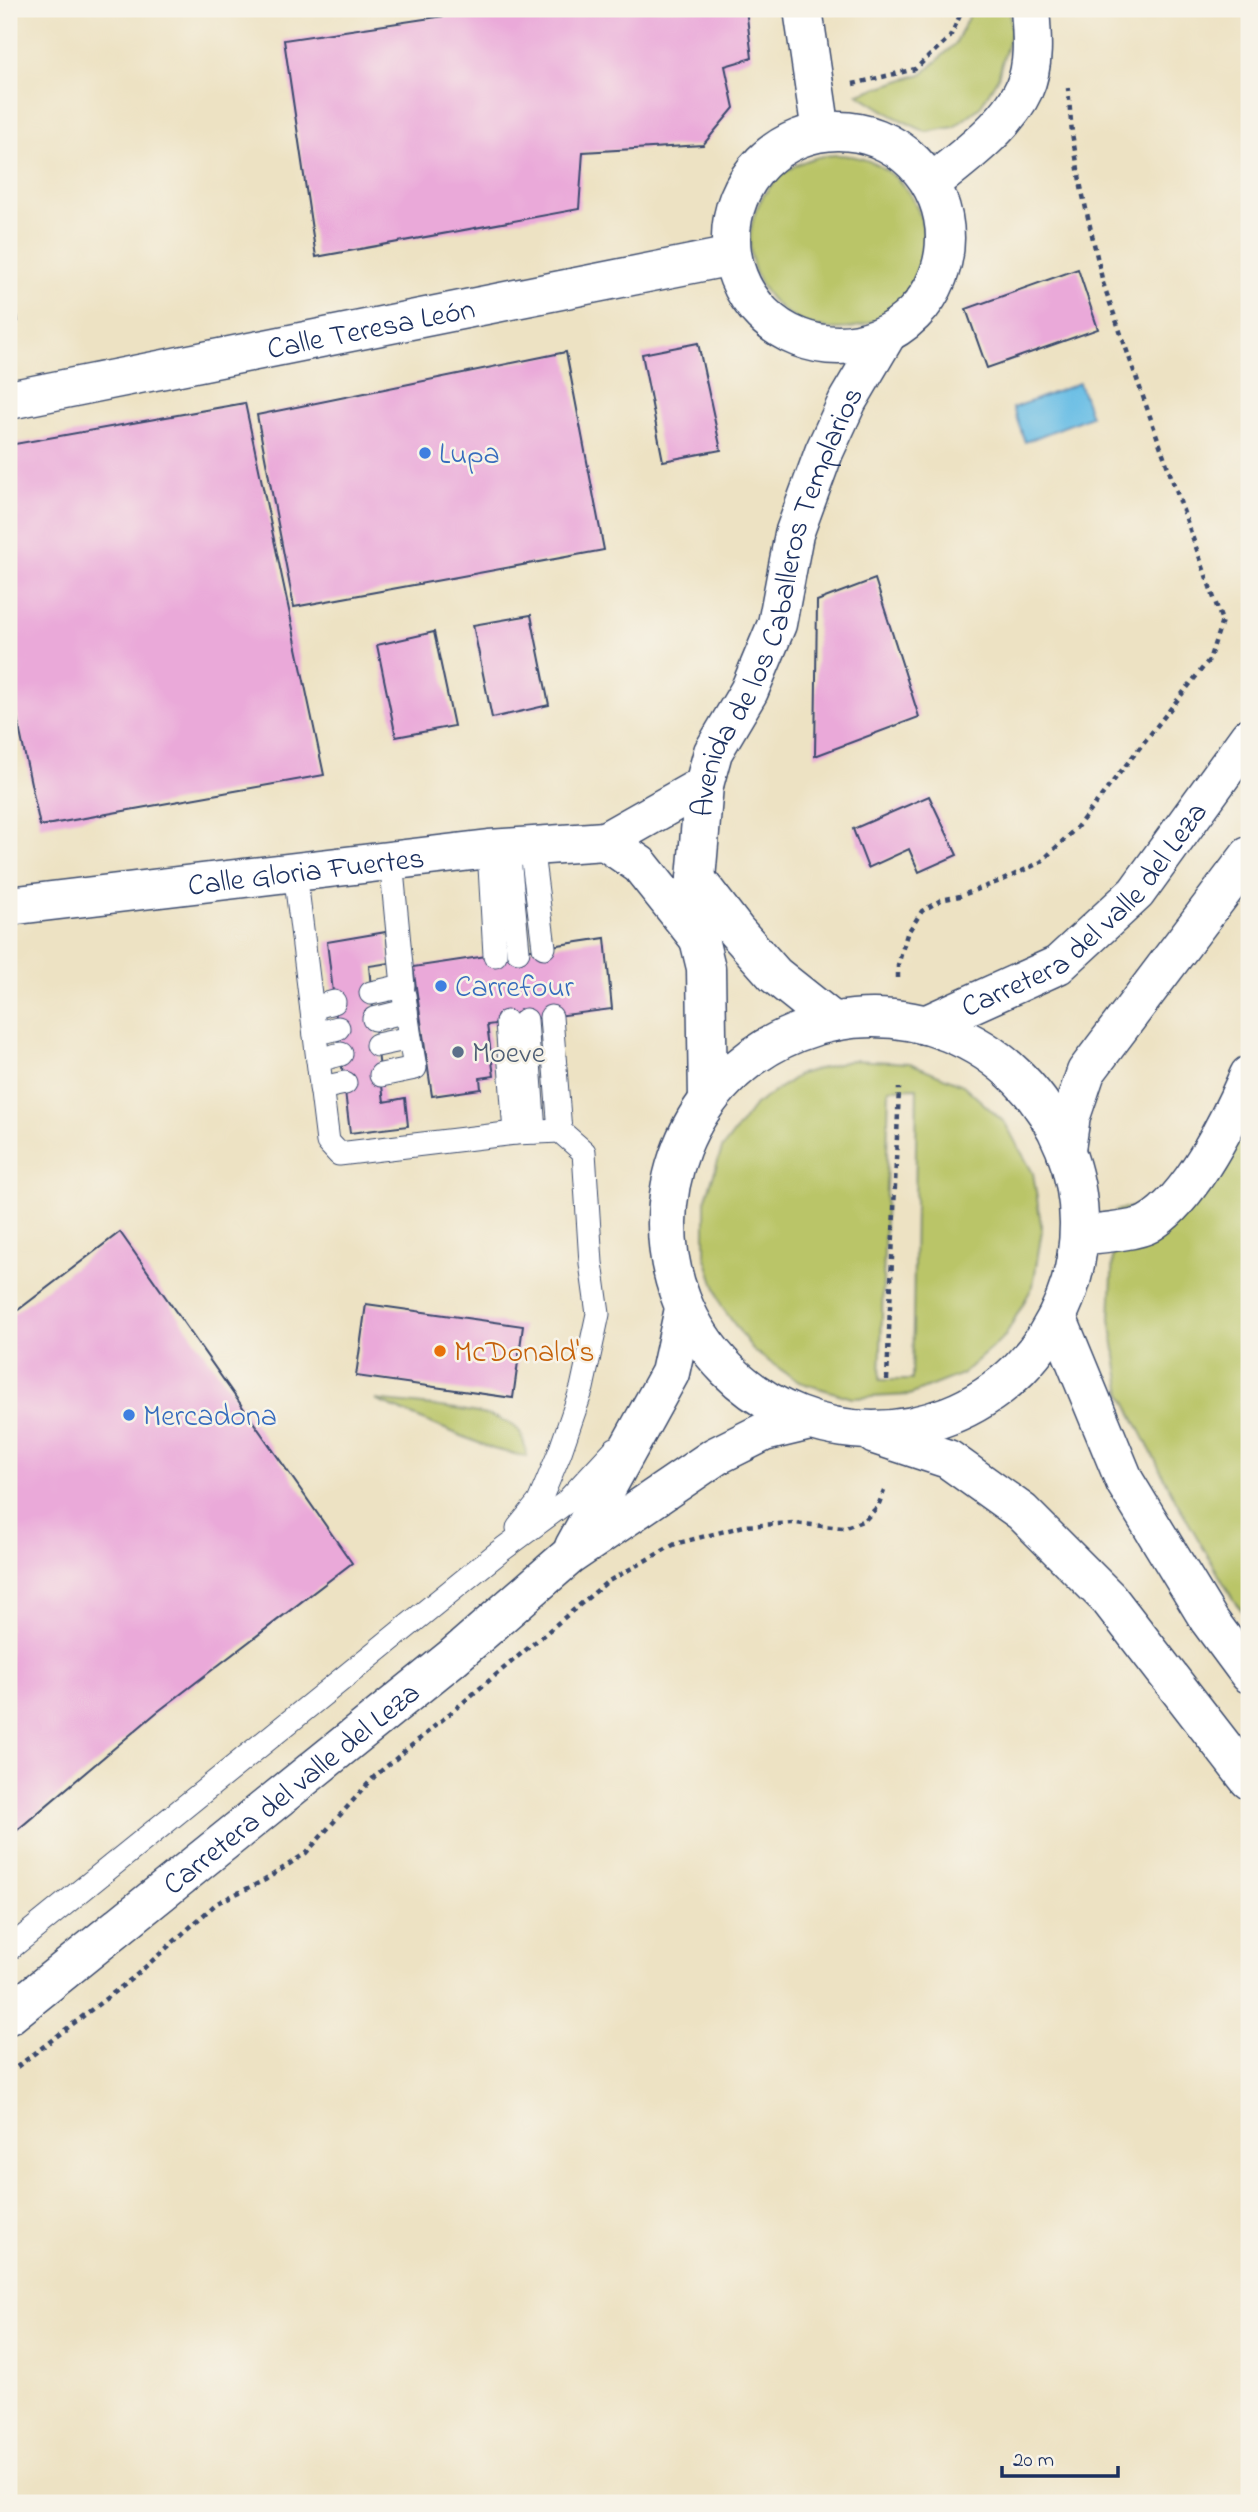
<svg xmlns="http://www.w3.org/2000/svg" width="1258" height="2512" viewBox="0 0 1258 2512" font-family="'Indie Flower',sans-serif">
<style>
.green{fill:#bac567;stroke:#6a7a62;stroke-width:2;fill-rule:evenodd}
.water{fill:#68bde5;stroke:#4276a2;stroke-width:2}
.building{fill:#eaa9d9}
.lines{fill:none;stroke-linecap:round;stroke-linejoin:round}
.service-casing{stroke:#3a4a6d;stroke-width:25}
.minor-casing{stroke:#3a4a6d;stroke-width:41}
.secondary-casing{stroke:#3a4a6d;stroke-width:41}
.path{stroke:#3a4a6d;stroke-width:4.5;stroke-dasharray:5 5;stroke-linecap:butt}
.service{stroke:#fff;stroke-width:23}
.minor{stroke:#fff;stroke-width:38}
.secondary{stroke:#fff;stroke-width:38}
.shop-dot{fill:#3f7fe0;stroke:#f7f3e8;stroke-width:2.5}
.service-dot{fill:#5c6f8a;stroke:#f7f3e8;stroke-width:2.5}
.food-dot{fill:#e8710a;stroke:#f7f3e8;stroke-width:2.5}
.labels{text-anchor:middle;stroke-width:5;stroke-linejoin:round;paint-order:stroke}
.street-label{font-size:30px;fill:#1b2f5e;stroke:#f7f3e8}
.shop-label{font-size:30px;fill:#366cbe;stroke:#f7f3e8;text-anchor:start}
.service-label{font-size:30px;fill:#4e5e75;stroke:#f7f3e8;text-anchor:start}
.food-label{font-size:30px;fill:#c56008;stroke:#f7f3e8;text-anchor:start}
</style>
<rect width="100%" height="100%" fill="#f7f3e8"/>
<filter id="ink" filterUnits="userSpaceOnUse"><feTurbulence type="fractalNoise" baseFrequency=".0143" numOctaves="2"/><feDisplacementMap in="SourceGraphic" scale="14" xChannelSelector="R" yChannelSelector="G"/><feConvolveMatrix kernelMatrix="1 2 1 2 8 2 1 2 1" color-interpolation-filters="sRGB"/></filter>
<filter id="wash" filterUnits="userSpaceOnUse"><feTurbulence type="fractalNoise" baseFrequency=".00686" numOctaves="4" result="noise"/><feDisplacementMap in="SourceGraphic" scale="28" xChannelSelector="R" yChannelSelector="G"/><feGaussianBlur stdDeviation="1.57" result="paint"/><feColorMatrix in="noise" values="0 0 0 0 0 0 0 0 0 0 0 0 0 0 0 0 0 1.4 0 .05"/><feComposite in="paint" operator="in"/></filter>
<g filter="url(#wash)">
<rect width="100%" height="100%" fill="#ede2c3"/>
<g class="green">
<polygon points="972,9 1010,9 1011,32 998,77 980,107 954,127 926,132 893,116 858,94 924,73 956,43"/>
<circle cx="837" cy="242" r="87"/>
<path d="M852 1060 910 1063 963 1085 1005 1123 1033 1173 1042 1230 1033 1286 1005 1336 962 1374 909 1395 852 1398 799 1382 754 1351 722 1307 705 1255V1201L722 1149 755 1105 800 1074ZM917 1088 912 1380H880L889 1089Z"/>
<polygon points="1249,1062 1249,1619 1234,1601 1175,1499 1122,1394 1110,1319 1115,1211 1142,1205 1181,1187"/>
<path d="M375 1400C405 1404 502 1408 519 1431 524 1437 525 1450 527 1457L493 1449Z"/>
</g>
<polygon class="water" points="1079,383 1091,416 1025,442 1013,408"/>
<g id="blocks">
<g class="building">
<polygon points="491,9 746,9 752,58 725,66 734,108 703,145 583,152 579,209 316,257 284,40"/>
<polygon points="9,259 18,321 9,322"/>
<polygon points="1078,269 1098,329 987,368 966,309"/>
<polygon points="698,343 721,450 663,461 642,354"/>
<polygon points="566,352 604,550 294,607 257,415"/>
<polygon points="245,403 324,775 40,826 9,680 9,445"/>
<polygon points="875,579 919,717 815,756 817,601"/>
<polygon points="531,615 549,705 492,718 473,625"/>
<polygon points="434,632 454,726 396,737 377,645"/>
<polygon points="929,796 957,855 919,872 909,849 868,868 853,829"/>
<polygon points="386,932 390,963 369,966 374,1019 384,1102 405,1098 408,1126 350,1133 327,942"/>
<polygon points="605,938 612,1009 487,1025 494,1076 480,1078 481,1089 432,1096 413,967"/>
<polygon points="120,1232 352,1563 156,1713 9,1837 9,1317"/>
<polygon points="366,1304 523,1326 513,1398 356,1376"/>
</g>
</g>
</g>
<g filter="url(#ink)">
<use href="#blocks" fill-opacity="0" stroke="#3a4a6d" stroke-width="2"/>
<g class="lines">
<g class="service-casing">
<g id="service">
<polyline points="531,845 544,947"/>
<polyline points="508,847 518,951"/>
<polyline points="489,849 495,955"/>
<polyline points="295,872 328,1142 339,1154 515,1133"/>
<polyline points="371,993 403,986 391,860"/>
<polyline points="312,1008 334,1002"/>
<polyline points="551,1017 560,1131"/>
<polyline points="374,1019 406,1011 404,995"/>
<polyline points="526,1020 534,1132"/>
<polyline points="507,1022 515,1133 560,1131 584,1152 591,1263 598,1314 582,1388 560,1452 539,1502 518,1528"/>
<polyline points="315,1034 338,1028"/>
<polyline points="377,1045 410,1038 406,1011"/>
<polyline points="318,1060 341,1054"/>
<polyline points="381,1075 415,1068 410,1038"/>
<polyline points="321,1088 345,1083"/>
<polyline points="9,1949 499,1552 565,1503 615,1449"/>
</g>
</g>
<g class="minor-casing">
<g id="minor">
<polyline points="803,9 821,132"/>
<circle cx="838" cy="238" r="107"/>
<path d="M933 182C963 158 1008 125 1024 89 1035 65 1032 34 1030 9"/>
<path id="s1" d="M9 400 732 256"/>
<polyline points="696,879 736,931 775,975 834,1022"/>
<path id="s2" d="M9 906 489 849 605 841"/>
<polyline points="699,939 640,865 605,841 704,785"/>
<path id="s3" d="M708 1100 706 968 699 939 696 879 704 785 713 752 749 691 777 624 794 534 824 452 848 400 887 334"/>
<path d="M1079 1236C1094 1234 1136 1231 1148 1224 1191 1199 1229 1121 1249 1075"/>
</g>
</g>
<g class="secondary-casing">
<g id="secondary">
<circle cx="873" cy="1224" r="206"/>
<path id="s4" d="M925 1025 1058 965 1136 893 1249 737"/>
<polyline points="1066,1149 1071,1116 1086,1072 1249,856"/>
<polyline points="1057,1317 1125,1482 1209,1620 1249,1674"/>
<polyline points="875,1435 948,1459 1022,1512 1109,1599 1249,1780"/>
<polyline points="574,1547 670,1373 684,1309"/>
<path id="s5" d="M9 2015 452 1658 569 1556 716 1456 764 1432 810 1421"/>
</g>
</g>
<g class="path">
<polyline points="853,84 915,69 950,37 963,9"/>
<polyline points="898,978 898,965 907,934 922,911 941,900 960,896 1003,880 1041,862 1077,827 1209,660 1222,621 1103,283 1081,187 1072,133 1068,88"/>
<polyline points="887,1380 899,1088"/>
<polyline points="9,2073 134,1977 217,1903 265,1880 306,1853 375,1776 607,1582 675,1544 744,1526 794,1523 843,1528 865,1520 878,1506 884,1491"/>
</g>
<use href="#service" class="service"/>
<use href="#minor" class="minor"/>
<use href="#secondary" class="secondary"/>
</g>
</g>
<g class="shop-dot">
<circle cx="425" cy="453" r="7"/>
<circle cx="441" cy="986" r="7"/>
<circle cx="129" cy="1415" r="7"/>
</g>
<circle class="service-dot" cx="458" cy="1052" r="7"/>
<circle class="food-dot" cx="440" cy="1351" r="7"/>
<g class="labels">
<g class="street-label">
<text dy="10" stroke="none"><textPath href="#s1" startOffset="369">Calle Teresa León</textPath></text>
<text dy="10" stroke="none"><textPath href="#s3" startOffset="514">Avenida de los Caballeros Templarios</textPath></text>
<text dy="10" stroke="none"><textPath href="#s2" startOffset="299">Calle Gloria Fuertes</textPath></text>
<text dy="10" stroke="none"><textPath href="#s4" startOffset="201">Carretera del valle del Leza</textPath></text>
<text dy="10" stroke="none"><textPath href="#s5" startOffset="362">Carretera del valle del Leza</textPath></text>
</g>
<g class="shop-label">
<text x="439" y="463">Lupa</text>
<text x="455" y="996">Carrefour</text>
<text x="143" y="1425">Mercadona</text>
</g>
<g class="service-label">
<text x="472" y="1062">Moeve</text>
</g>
<g class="food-label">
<text x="454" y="1361">McDonald's</text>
</g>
</g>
<rect width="1258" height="2512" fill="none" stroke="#f7f3e8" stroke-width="35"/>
<path d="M1002 2466v10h116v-10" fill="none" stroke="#1b2f5e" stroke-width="3.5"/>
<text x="1013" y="2466" font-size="21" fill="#1b2f5e" stroke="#f7f3e8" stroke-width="5" paint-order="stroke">20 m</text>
</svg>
